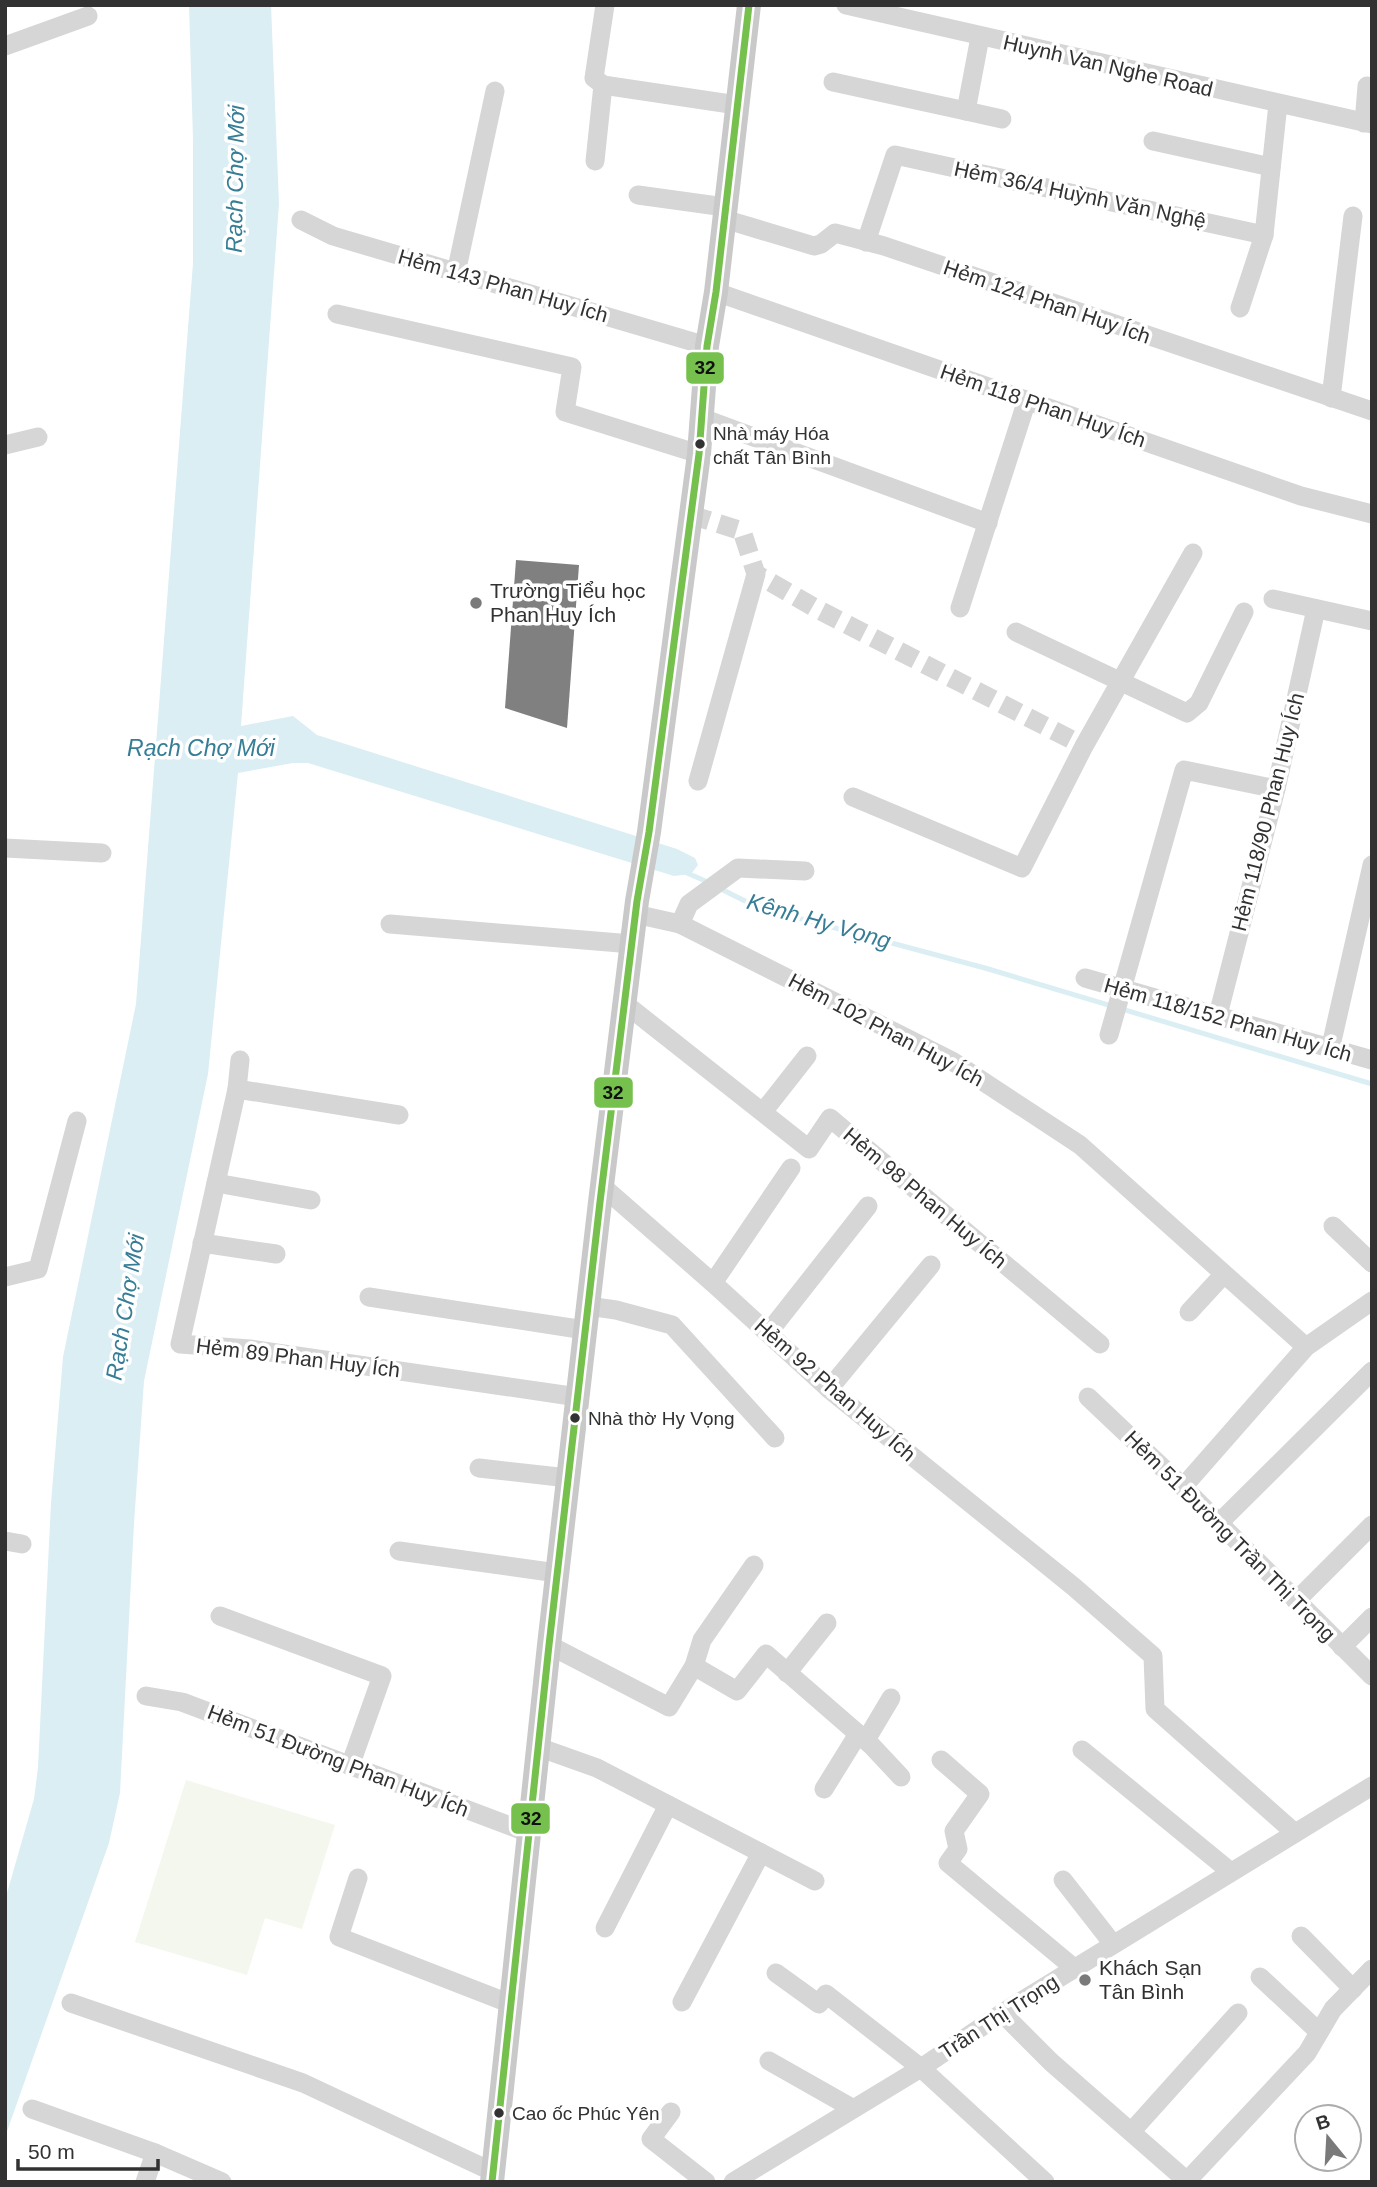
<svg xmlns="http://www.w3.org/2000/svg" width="1377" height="2187" viewBox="0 0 1377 2187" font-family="Helvetica,sans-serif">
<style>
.green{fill:#f4f7ee}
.water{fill:#dbeef4}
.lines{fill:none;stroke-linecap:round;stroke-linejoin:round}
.stream{stroke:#dbeef4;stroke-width:5}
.building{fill:#808080}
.minor-tunnel{stroke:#d6d6d6;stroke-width:19;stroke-dasharray:19 10;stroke-linecap:butt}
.minor{stroke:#d6d6d6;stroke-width:19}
.major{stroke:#c9c9c9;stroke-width:24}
.bus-1-casing{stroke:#fff;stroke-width:12}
.bus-1{stroke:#76c04d;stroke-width:7}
.bus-dot{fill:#323232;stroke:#fff;stroke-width:2.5}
.poi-dot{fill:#7a7a7a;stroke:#fff;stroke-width:2.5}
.labels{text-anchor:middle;stroke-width:7;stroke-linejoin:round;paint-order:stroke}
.bus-label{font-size:19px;fill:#323232;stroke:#fff;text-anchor:start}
.street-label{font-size:21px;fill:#323232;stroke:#fff}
.poi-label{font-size:21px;fill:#323232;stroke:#fff;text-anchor:start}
.water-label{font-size:23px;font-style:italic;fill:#367d96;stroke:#fff}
.line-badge{stroke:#fff;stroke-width:2.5}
.pale-badge-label{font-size:19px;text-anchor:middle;font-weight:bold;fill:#111}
</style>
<rect width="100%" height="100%" fill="#fff"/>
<polygon class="green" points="186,1780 335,1825 302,1929 265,1918 247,1975 135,1942"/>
<polygon class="water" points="189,5 271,5 279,204 241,726 293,716 317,735 677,849 695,858 698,865 691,874 674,876 308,763 293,763 238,773 208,1074 144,1381 134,1523 120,1793 109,1843 5,2137 5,1900 34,1799 38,1767 51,1503 63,1357 136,1004 193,263 193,140"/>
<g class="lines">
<g class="stream">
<polyline points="687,873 710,883"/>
<polyline points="719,888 757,907 985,968 1372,1084"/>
</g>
</g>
<polygon class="building" points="516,560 579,565 567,728 505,708"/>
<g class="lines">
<polyline class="minor-tunnel" points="691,515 742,531 756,574 819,610 1084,746"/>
<g class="minor">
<polyline points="846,5 1372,124"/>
<polyline points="980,37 966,111 1002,119"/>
<polyline points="5,46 88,16"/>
<polyline points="833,82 966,111"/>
<polyline points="603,85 737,105"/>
<polyline points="1364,123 1367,86 1372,87"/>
<polyline points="1153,141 1271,167"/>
<polyline points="595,161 603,85 594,78 605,5"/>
<polyline points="638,195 725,207"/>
<polyline points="724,219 814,246 821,244 835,233 884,246 1372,411"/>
<polyline points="301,220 333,236 707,346"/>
<polyline points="866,242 895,155 1264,235"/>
<polyline points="456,273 495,91"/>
<polyline points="716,292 1301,496 1372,514"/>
<polyline points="1240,308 1264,235 1278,104"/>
<polyline points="337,314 572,367 565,412 699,454"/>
<polyline points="1331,398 1353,216"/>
<polyline points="702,418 988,523"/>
<polyline points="5,445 38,437"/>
<polyline points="1273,599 1372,621"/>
<polyline points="960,608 1027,400"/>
<polyline points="1016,632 1187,713 1199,703 1244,612"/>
<polyline points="698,781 756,574"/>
<polyline points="853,797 1022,868 1084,746 1193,553"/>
<polyline points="5,848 102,853"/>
<polyline points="635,914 680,924 952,1061 1080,1145 1306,1347"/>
<polyline points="390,924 632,944"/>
<polyline points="680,924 689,904 738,868 805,871"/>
<polyline points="1085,978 1372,1060"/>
<polyline points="624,1003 809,1149 830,1118 1100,1344"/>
<polyline points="1218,1015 1276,789 1316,609"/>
<polyline points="1109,1035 1184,770 1276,789"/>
<polyline points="1330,1050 1372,865"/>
<polyline points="240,1060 237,1089 180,1344 250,1349 578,1397"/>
<polyline points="237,1089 399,1115"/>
<polyline points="763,1112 807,1056"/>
<polyline points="216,1183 311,1200"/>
<polyline points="602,1186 713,1283 829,1389 1074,1587 1153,1656 1155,1709 1295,1833"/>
<polyline points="1333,1226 1372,1263"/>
<polyline points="202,1243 276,1254"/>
<polyline points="5,1277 38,1269 77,1121"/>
<polyline points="713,1283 791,1168"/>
<polyline points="369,1297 585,1330"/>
<polyline points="588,1306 616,1310 672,1325 775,1438"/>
<polyline points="1189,1312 1224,1274"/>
<polyline points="768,1333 868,1206"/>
<polyline points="829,1389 931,1265"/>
<polyline points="1088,1397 1183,1487 1372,1676"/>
<polyline points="479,1468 568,1478"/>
<polyline points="1183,1487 1306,1347 1372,1301"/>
<polyline points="1219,1523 1372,1371"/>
<polyline points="5,1541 22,1544"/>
<polyline points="399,1551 557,1573"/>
<polyline points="1296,1601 1372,1525"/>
<polyline points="220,1616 382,1676 350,1766"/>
<polyline points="549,1645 669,1707 694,1666 702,1640 754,1565"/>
<polyline points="1342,1647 1372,1617"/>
<polyline points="694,1666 737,1691 766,1654 871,1745 901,1777"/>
<polyline points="787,1673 827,1623"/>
<polyline points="146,1696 182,1702 529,1833"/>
<polyline points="866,1740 891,1698"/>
<polyline points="538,1747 597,1768 815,1881"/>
<polyline points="1082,1750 1231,1872"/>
<polyline points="941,1760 980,1794 954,1831 958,1849 948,1863 1074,1968"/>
<polyline points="824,1789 858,1734"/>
<polyline points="358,1878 339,1937 511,2004"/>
<polyline points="1063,1880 1113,1944"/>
<polyline points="605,1928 668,1805"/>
<polyline points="1301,1936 1353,1989"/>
<polyline points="776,1973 819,2004 826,1994 921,2068 1045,2182"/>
<polyline points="1260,1977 1319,2032"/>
<polyline points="682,2002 761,1853"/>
<polyline points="71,2003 303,2083 493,2172"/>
<polyline points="1002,2013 1051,2062 1188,2182"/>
<polyline points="769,2061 852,2108"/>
<polyline points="32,2109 155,2153 222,2182"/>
<polyline points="671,2112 651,2139 706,2182"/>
<polyline points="1131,2132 1238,2013"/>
<polyline points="1187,2181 1307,2053 1333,2009 1372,1969"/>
<polyline points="145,2182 155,2153"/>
<polyline points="733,2182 921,2068 1002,2013 1372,1786"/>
</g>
<polyline class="major" points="492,2182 549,1645 600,1202 637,901 649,832 699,454 707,346 716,292 749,5"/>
<g class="bus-1-casing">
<polyline id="bus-1" points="492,2182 549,1645 600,1202 637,901 649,832 699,454 707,346 716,292 749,5"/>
</g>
<use href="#bus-1" class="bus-1"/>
</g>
<g class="bus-dot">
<circle cx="700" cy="444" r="6"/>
<circle cx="575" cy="1418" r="6"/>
<circle cx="499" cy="2113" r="6"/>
</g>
<g class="poi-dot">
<circle cx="476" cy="603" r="7"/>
<circle cx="1085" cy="1980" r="7"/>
</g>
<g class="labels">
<g class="bus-label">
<text x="713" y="440">Nhà máy Hóa<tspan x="713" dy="24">chất Tân Bình</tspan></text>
<text x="588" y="1425">Nhà thờ Hy Vọng</text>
<text x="512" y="2120">Cao ốc Phúc Yên</text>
</g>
<g class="street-label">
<text transform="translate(1108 66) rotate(13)" y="7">Huynh Van Nghe Road</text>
<text transform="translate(1080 195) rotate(12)" y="7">Hẻm 36/4 Huỳnh Văn Nghệ</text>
<text transform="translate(503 286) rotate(16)" y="7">Hẻm 143 Phan Huy Ích</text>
<text transform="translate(1047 302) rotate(19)" y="7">Hẻm 124 Phan Huy Ích</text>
<text transform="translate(1043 406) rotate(19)" y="7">Hẻm 118 Phan Huy Ích</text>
<text transform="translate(1268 812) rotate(-76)" y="7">Hẻm 118/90 Phan Huy Ích</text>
<text transform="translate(1228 1020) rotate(16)" y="7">Hẻm 118/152 Phan Huy Ích</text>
<text transform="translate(886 1030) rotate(28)" y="7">Hẻm 102 Phan Huy Ích</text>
<text transform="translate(925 1198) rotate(40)" y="7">Hẻm 98 Phan Huy Ích</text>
<text transform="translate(298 1358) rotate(7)" y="7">Hẻm 89 Phan Huy Ích</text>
<text transform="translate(835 1390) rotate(41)" y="7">Hẻm 92 Phan Huy Ích</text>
<text transform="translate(1230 1536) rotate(45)" y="7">Hẻm 51 Đường Trần Thị Trọng</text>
<text transform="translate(338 1761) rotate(21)" y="7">Hẻm 51 Đường Phan Huy Ích</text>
<text transform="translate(999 2017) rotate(-33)" y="7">Trần Thị Trọng</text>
</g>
<g class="poi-label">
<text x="490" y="598">Trường Tiểu học<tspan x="490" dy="24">Phan Huy Ích</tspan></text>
<text x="1099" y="1975">Khách Sạn<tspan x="1099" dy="24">Tân Bình</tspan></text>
</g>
<g class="water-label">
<text transform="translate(235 179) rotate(-89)" y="8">Rạch Chợ Mới</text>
<text x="201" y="756">Rạch Chợ Mới</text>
<text transform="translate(819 921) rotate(16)" y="8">Kênh Hy Vọng</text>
<text transform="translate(125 1307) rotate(-81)" y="8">Rạch Chợ Mới</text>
</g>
</g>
<g class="line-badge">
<rect x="685" y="351" width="40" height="34" rx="7" fill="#76c04d"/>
<rect x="593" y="1076" width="41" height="33" rx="7" fill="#76c04d"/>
<rect x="510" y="1802" width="41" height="33" rx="7" fill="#76c04d"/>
</g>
<g class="pale-badge-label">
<text x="705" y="374">32</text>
<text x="613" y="1099">32</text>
<text x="531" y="1825">32</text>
</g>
<rect width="1377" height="2187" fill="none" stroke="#323232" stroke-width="14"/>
<g transform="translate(1328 2138) rotate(342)"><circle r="33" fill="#ffffff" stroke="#adadad" stroke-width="2"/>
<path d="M0-5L12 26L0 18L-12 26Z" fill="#7a7a7a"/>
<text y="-10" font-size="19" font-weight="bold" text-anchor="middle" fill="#323232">B</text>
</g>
<path d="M18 2159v10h140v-10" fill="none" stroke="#323232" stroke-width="3.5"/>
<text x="28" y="2159" font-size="21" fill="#323232" stroke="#ffffff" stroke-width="5" paint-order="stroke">50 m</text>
</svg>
